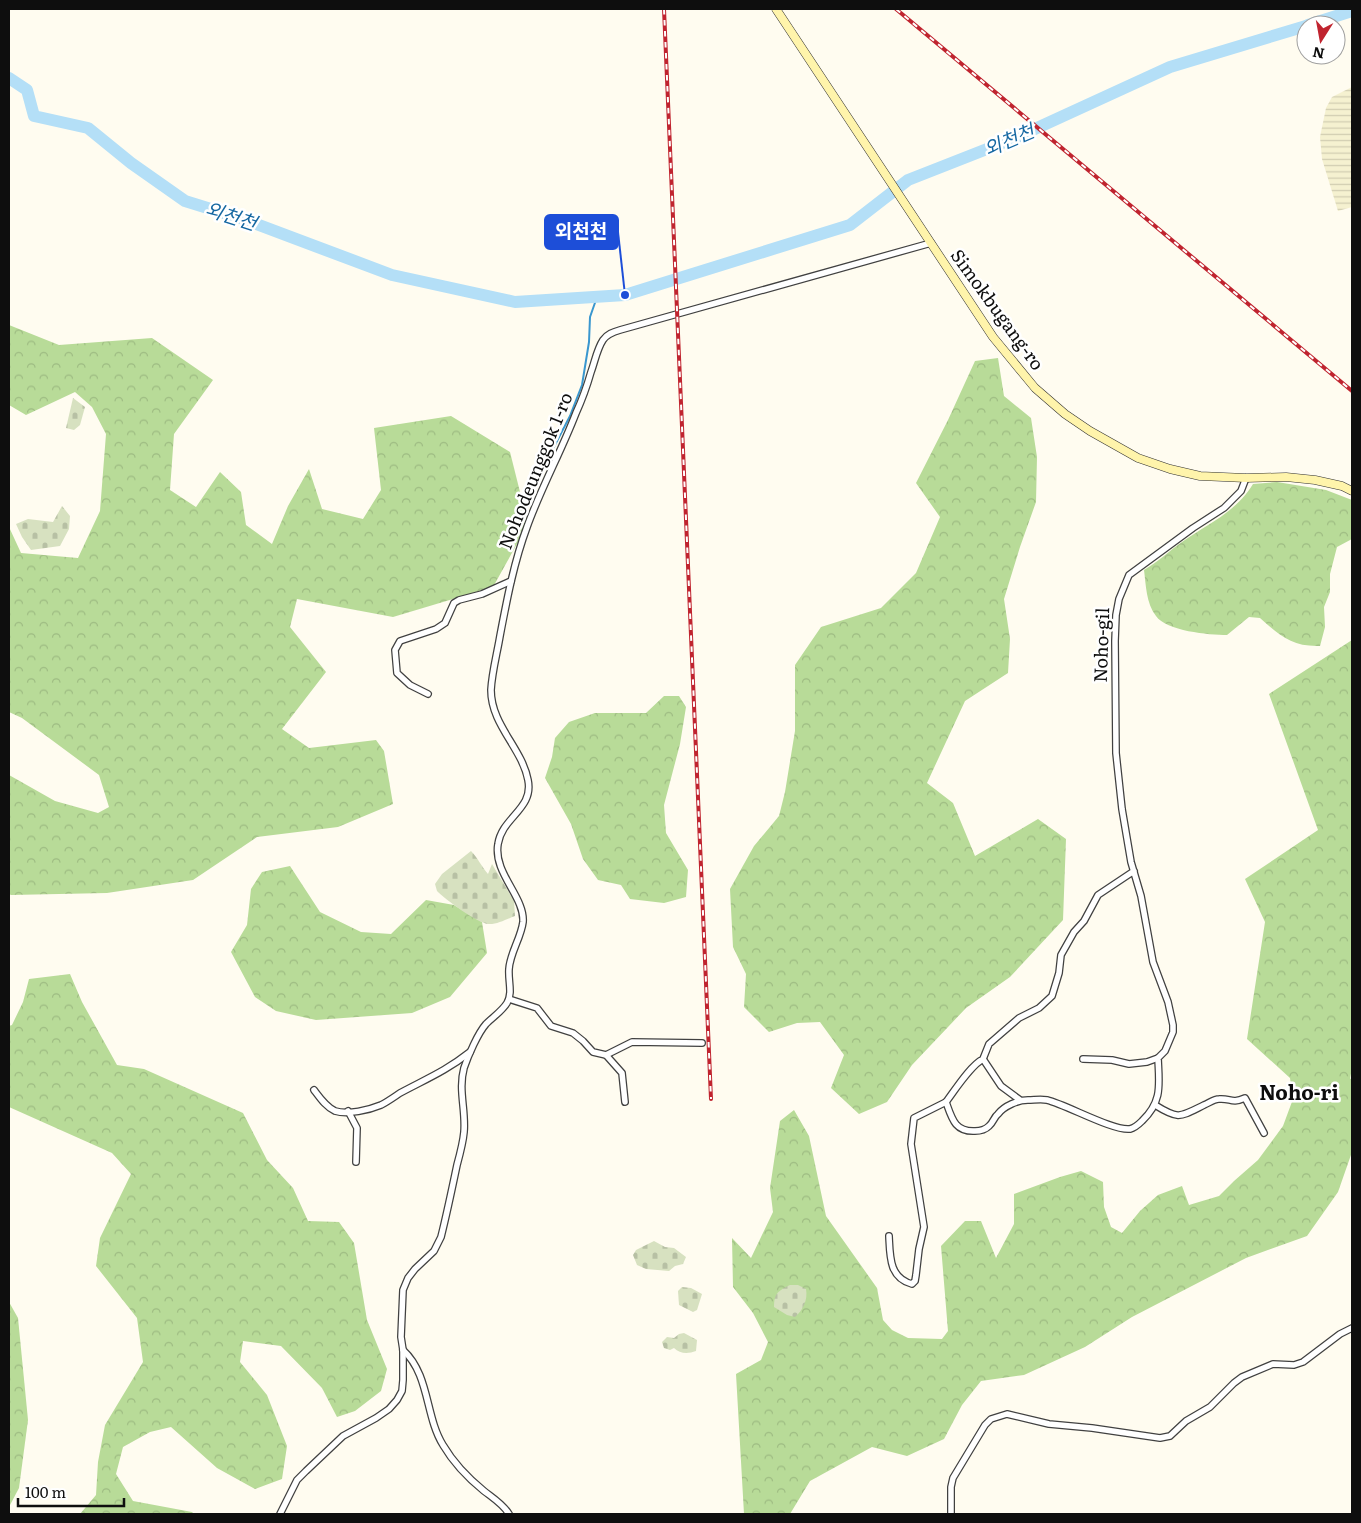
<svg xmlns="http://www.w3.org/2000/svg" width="1361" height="1523" viewBox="0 0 1361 1523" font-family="Literata,'Noto Sans KR',serif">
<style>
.farmland{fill:url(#farmland-rules)}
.forest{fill:url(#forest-crowns)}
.cemetery{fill:url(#cemetery-stones)}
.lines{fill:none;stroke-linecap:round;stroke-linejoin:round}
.stream{stroke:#3a97cf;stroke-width:2}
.river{stroke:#b4dff7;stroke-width:12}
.street-casing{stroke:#414141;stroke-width:8}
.secondary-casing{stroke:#303030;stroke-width:9}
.street{stroke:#fff;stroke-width:5.5}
.secondary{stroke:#fff4ab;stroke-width:8}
.rail-casing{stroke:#c0242f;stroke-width:4}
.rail{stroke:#fff;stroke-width:2;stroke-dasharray:5.5;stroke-linecap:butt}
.labels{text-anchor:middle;stroke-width:5;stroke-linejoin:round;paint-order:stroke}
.street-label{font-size:18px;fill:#0e0e0e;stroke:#fff}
.water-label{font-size:19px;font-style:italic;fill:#1668a2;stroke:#fff}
.quarter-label{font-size:20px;font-weight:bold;fill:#0e0e0e;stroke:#fff}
.leader{fill:none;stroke:#1d4ed8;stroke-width:2}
.callout-dot{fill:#1d4ed8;stroke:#fff;stroke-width:2}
.callout{fill:#1d4ed8;stroke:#1d4ed8;stroke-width:2}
.callout-label{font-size:19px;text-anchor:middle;font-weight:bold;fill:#fff}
</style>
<defs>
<pattern id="farmland-rules" width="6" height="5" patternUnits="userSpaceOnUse" patternTransform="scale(1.25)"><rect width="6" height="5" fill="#f5f1d0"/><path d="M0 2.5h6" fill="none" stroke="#d1cdb1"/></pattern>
<pattern id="forest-crowns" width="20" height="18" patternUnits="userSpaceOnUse" patternTransform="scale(1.25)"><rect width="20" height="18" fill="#b8db98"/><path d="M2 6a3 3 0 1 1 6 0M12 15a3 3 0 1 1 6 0" fill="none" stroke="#9dbb82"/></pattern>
<pattern id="cemetery-stones" width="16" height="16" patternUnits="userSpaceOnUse" patternTransform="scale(1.25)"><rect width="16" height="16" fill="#d7e1c0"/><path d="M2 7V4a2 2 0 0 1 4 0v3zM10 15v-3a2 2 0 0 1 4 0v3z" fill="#b7c0a4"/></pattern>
</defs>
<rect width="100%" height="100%" fill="#fffcf0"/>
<polygon class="farmland" points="1352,87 1352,207 1338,211 1322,159 1320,137 1326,108 1332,97"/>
<g class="forest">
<polygon points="9,325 59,345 152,338 213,380 174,434 170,490 196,507 220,472 241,492 246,525 272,544 288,506 309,469 322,509 363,519 381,490 374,428 451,416 510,452 528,524 493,587 393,617 297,599 290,627 326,672 282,729 309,748 376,740 384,751 393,804 338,827 257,837 193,880 107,893 11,895 9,894 9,775 55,801 98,813 109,807 99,775 22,718 9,712 9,527 21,553 78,558 100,511 106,434 92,407 75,392 26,415 9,405"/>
<polygon points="998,358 1004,396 1031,418 1037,457 1036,502 1020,547 1004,599 1010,639 1008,673 965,701 927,783 953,803 975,856 1038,819 1066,839 1063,920 1010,977 966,1008 912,1065 887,1102 859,1114 831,1088 844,1055 820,1022 797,1023 769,1032 744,1007 746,974 733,947 730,889 754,846 779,816 785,792 795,731 795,665 821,627 881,608 916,573 940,517 916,483 948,420 975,361"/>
<path d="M1277 482 1326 490 1352 500V539L1337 547 1330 574V592L1324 607 1325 627 1320 646C1292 647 1280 636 1260 618L1249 617 1227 635C1209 635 1166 631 1156 616 1146 603 1146 585 1144 570 1158 562 1169 551 1182 542 1209 523 1235 513 1253 484Z"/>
<polygon points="1352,640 1352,1068 1350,1079 1352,1078 1352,1152 1338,1192 1307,1236 1246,1258 1132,1317 1085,1347 1024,1375 981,1381 962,1405 944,1439 907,1456 872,1447 810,1481 790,1514 744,1514 736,1374 761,1360 768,1342 753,1313 733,1287 732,1238 751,1258 773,1212 770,1188 780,1121 794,1110 809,1136 826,1216 877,1288 883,1320 892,1330 908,1338 942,1339 948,1331 941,1246 965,1221 981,1221 996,1258 1014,1224 1014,1194 1060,1177 1081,1171 1103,1182 1104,1207 1111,1227 1122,1233 1140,1211 1158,1195 1182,1186 1189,1205 1219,1196 1234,1181 1258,1160 1283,1126 1293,1099 1290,1078 1247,1039 1265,922 1245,879 1318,830 1269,694"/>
<polygon points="664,696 679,696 686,707 680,744 664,805 666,833 688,870 686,897 664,903 630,899 621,885 598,880 583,859 571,824 545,778 552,757 555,738 569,722 595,713 646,713"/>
<polygon points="290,866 320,912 361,932 391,934 426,900 454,905 482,922 487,953 450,997 412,1013 316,1020 276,1011 255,997 231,952 247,925 251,889 262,872"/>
<polygon points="70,974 82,1002 117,1065 144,1069 243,1113 267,1160 293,1188 308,1221 339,1222 354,1243 367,1320 387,1369 381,1391 355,1411 337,1417 322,1388 281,1346 243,1341 240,1362 267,1395 287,1446 282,1479 255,1489 217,1468 171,1427 150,1432 123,1447 116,1474 133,1501 192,1512 194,1514 80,1514 96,1495 98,1462 105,1425 143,1362 137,1318 96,1266 100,1238 131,1174 112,1153 9,1107 9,1026 12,1025 23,1002 29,979"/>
<polygon points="9,1302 18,1318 28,1420 19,1488 9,1507"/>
</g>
<g class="cemetery">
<polygon points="73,398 85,407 80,425 74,430 66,428"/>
<polygon points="62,506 70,516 69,529 60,546 31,550 22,537 16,524 28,519 53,522"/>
<path d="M471 851C478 858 481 866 488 874L492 864 514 901 515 916C507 919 496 925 488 924 477 923 445 899 437 891L435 884 442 874Z"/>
<polygon points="654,1241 665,1247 674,1248 686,1257 683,1264 675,1266 669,1271 646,1269 637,1265 633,1255 636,1250"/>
<path d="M790 1285H798L806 1289C808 1300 803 1310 795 1317L787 1315 774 1307C774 1293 778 1291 790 1285Z"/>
<polygon points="682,1287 691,1288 702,1294 697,1310 693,1312 679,1305 678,1291"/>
<path d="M684 1333 697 1340 696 1351C688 1354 680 1354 674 1348L670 1350 664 1348 662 1342 667 1337 674 1338 679 1334Z"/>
</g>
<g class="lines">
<polyline class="stream" points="532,489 570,416 582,385 589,342 590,317 597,297"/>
<g class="river">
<polyline points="1308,25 1352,11"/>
<polyline points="9,78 27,90 34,116 88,128 131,163 185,201 243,219 392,275 515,302 625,295 850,225 908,180 1015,138 1170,67 1306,26"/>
</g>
<g class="street-casing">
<g id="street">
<polyline points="428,694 410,685 397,673 395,650 400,641 436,629 445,623 454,603 459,600 482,594 511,581"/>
<path d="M1134 871 1098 895 1084 921 1074 932 1061 955 1059 973 1052 996 1039 1008 1019 1018 989 1044 983 1059C970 1066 955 1090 946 1102 952 1119 955 1132 975 1131 981 1131 985 1130 989 1126 993 1123 994 1117 998 1114 1004 1106 1018 1100 1028 1100 1034 1100 1041 1099 1047 1100 1067 1105 1113 1131 1130 1129 1134 1128 1139 1124 1142 1121 1163 1101 1159 1084 1158 1058L1165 1051 1173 1032V1025L1168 1002 1153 962 1141 896 1131 862 1122 809 1116 753 1115 641 1116 615 1119 599 1129 575 1193 528 1224 508 1241 491 1246 478"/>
<polyline points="509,999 537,1008 551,1026 573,1033 583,1041 593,1052 606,1055 622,1073 625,1102"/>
<polyline points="606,1055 632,1042 702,1043"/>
<polyline points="983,1059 1001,1086 1020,1100"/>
<polyline points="1083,1059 1112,1060 1129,1064 1147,1062 1158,1058"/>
<path d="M314 1090C320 1098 326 1107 335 1111 348 1115 369 1110 381 1105 387 1102 394 1097 400 1093 426 1079 446 1071 470 1052"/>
<path d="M1155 1105C1179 1120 1180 1117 1204 1105 1209 1103 1214 1099 1219 1099 1231 1098 1231 1104 1245 1098L1264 1133"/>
<polyline points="348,1111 357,1128 356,1162"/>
<path d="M889 1236C890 1256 889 1278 912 1284L915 1281 916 1275 919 1249 924 1227 911 1144 914 1118 946 1102"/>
<path d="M403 1350C430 1375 425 1416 443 1445 453 1462 468 1478 484 1491 493 1498 503 1504 509 1514"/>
<path d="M280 1514 297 1480 306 1471 343 1436 376 1418 389 1409 397 1400 402 1391 403 1380V1350L401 1337 403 1290 408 1278 415 1269 434 1251 441 1237C447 1213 452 1189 457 1165 460 1154 463 1143 464 1132 466 1110 458 1090 464 1068 468 1056 478 1033 486 1024 493 1017 502 1011 507 1003 513 993 508 981 509 969 510 953 521 938 523 922 525 897 493 873 498 844 502 817 534 809 528 780 522 748 491 725 491 690 492 672 497 654 500 636 507 599 514 562 527 527 541 488 561 452 576 413 582 400 587 386 591 372 595 361 597 349 603 340 607 334 613 332 620 330L931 243"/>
<polyline points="951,1514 951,1487 953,1478 985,1425 991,1419 1007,1414 1049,1424 1092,1428 1160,1438 1170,1436 1186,1421 1210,1407 1234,1383 1242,1377 1273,1364 1294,1365 1303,1362 1340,1334 1352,1328"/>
</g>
</g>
<g class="secondary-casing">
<polyline id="secondary" points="776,9 993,337 1035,388 1065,414 1090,431 1138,458 1170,469 1200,476 1246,478 1286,477 1315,480 1342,486 1352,491"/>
</g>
<use href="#street" class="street"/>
<use href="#secondary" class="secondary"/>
<g class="rail-casing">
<g id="rail">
<polyline points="664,9 711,1099"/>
<polyline points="896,9 1352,391"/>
</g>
</g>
<use href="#rail" class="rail"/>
</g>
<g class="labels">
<g class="street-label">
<text transform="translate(997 310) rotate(54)" y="6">Simokbugang-ro</text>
<text transform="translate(536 471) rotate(-68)" y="6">Nohodeunggok 1-ro</text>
<text transform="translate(1102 645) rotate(-88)" y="6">Noho-gil</text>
</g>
<g class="water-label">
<text transform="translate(1009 140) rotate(-23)" y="7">외천천</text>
<text transform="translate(231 216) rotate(18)" y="7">외천천</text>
</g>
<g class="quarter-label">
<text x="1299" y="1100">Noho-ri</text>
</g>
</g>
<path class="leader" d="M625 295L618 232"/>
<circle class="callout-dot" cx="625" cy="295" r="5"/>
<rect class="callout" x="545" y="215" width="73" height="34" rx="5"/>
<g class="callout-label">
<text x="581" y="238">외천천</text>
</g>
<rect width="1361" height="1523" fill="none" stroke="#0e0e0e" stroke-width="20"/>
<g transform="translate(1321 40) rotate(191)"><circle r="24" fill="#ffffff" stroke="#9f9f9f"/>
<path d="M0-4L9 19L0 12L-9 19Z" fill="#c0242f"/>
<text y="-8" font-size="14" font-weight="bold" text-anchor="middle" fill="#0e0e0e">N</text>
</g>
<path d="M18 1498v8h106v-8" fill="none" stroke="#0e0e0e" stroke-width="2.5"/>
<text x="25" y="1498" font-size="15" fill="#0e0e0e" stroke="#ffffff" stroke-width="4" paint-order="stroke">100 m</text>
</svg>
